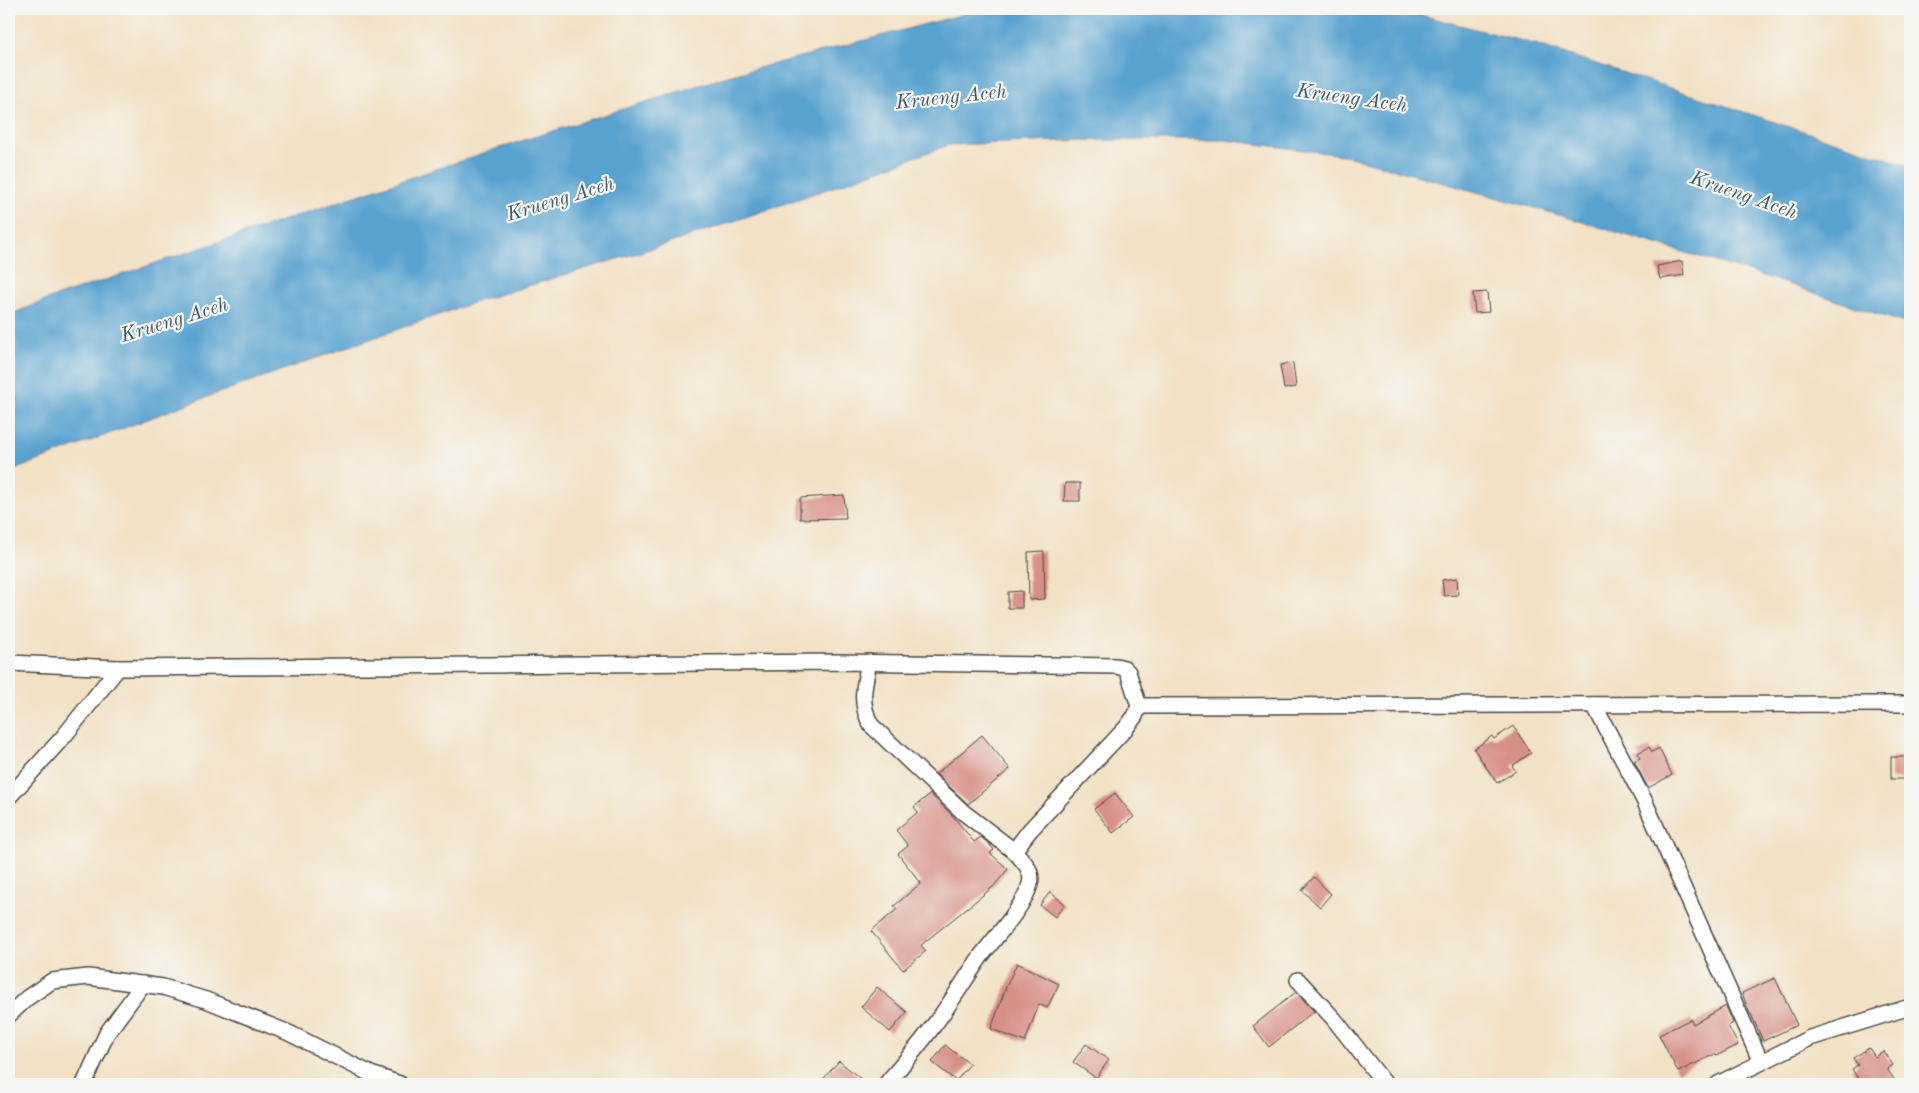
<svg xmlns="http://www.w3.org/2000/svg" width="1919" height="1093" viewBox="0 0 1919 1093" font-family="'Old Standard TT',serif">
<style>
.water{fill:#58a2cf;stroke:#42667d}
.building{fill:#d79088}
.lines{fill:none;stroke-linecap:round;stroke-linejoin:round}
.minor-casing{stroke:#494642;stroke-width:18}
.minor{stroke:#fff;stroke-width:15}
.labels{text-anchor:middle;stroke-width:4.5;stroke-linejoin:round;paint-order:stroke}
.water-label{font-size:20px;font-style:italic;fill:#3d5b6d;stroke:#f6f6f2}
</style>
<rect width="100%" height="100%" fill="#f6f6f2"/>
<filter id="ink" filterUnits="userSpaceOnUse"><feTurbulence type="fractalNoise" baseFrequency=".02" numOctaves="2"/><feDisplacementMap in="SourceGraphic" scale="10" xChannelSelector="R" yChannelSelector="G"/><feConvolveMatrix kernelMatrix="1 2 1 2 8 2 1 2 1" color-interpolation-filters="sRGB"/></filter>
<filter id="wash" filterUnits="userSpaceOnUse"><feTurbulence type="fractalNoise" baseFrequency=".0096" numOctaves="4" result="noise"/><feDisplacementMap in="SourceGraphic" scale="20" xChannelSelector="R" yChannelSelector="G"/><feGaussianBlur stdDeviation="1.12" result="paint"/><feColorMatrix in="noise" values="0 0 0 0 0 0 0 0 0 0 0 0 0 0 0 0 0 1.4 0 .05"/><feComposite in="paint" operator="in"/></filter>
<g filter="url(#wash)">
<rect width="100%" height="100%" fill="#f2e1c5"/>
<polygon class="water" points="983,9 1397,9 1538,45 1910,166 1910,325 1764,276 1542,210 1343,155 1225,140 1087,140 948,145 830,188 670,243 478,301 322,356 182,406 9,472 9,315 46,300 499,148 728,76"/>
<g id="blocks">
<g class="building">
<polygon points="1682,261 1684,275 1660,279 1657,266"/>
<polygon points="1487,292 1489,312 1475,313 1473,293"/>
<polygon points="1293,363 1296,387 1284,389 1280,365"/>
<polygon points="1065,483 1080,483 1080,501 1064,501"/>
<polygon points="844,495 846,518 800,519 800,498"/>
<polygon points="1044,551 1045,599 1029,600 1028,552"/>
<polygon points="1457,578 1458,595 1444,596 1442,580"/>
<polygon points="1022,591 1022,608 1008,608 1008,592"/>
<polygon points="1513,726 1531,753 1512,766 1516,771 1497,783 1474,749 1492,736 1494,739"/>
<polygon points="982,735 1010,769 968,804 936,774"/>
<polygon points="1649,747 1652,752 1659,748 1672,775 1648,788 1634,761 1640,758 1638,753"/>
<rect x="1891" y="757" width="19" height="22"/>
<polygon points="1115,793 1134,817 1113,833 1094,809"/>
<polygon points="930,794 953,816 974,842 981,837 990,845 994,850 990,853 1008,869 993,887 921,945 926,951 903,970 871,931 897,909 894,906 921,883 898,854 908,846 896,830 918,812 914,807"/>
<polygon points="1314,877 1331,894 1320,907 1302,890"/>
<polygon points="1050,892 1065,904 1055,917 1040,905"/>
<polygon points="1017,963 1059,984 1047,1008 1039,1004 1025,1042 991,1029 1006,987"/>
<polygon points="1775,978 1797,1025 1763,1041 1751,1014 1750,1014 1742,993"/>
<polygon points="877,987 907,1012 890,1032 861,1007"/>
<polygon points="1296,992 1314,1011 1269,1047 1253,1026"/>
<polygon points="1726,1006 1733,1023 1728,1026 1738,1045 1716,1056 1715,1054 1678,1072 1659,1035 1691,1019 1693,1024"/>
<polygon points="1086,1044 1109,1060 1096,1078 1073,1062"/>
<polygon points="945,1045 970,1064 956,1081 932,1062"/>
<polygon points="1869,1048 1875,1057 1883,1051 1893,1065 1887,1069 1894,1079 1885,1084 1861,1084 1852,1069 1858,1065 1853,1058"/>
<polygon points="839,1061 867,1084 819,1084"/>
</g>
</g>
</g>
<g filter="url(#ink)">
<use href="#blocks" fill-opacity="0" stroke="#494642" stroke-width="1"/>
<g class="lines">
<g class="minor-casing">
<g id="minor">
<path d="M869 662C864 687 859 702 871 725L963 812 1014 851"/>
<polyline points="9,663 118,668 839,662 1116,666 1124,668 1128,672 1139,706 1910,704"/>
<polyline points="1594,705 1644,800 1761,1062"/>
<polyline points="9,797 65,735 118,668"/>
<polyline points="1298,980 1334,1019 1385,1084"/>
<polyline points="9,1015 27,998 52,981 88,977 163,987 206,1000 289,1033 371,1074 400,1084"/>
<polyline points="84,1084 107,1033 143,984"/>
<path d="M886 1084C902 1065 919 1046 934 1025 951 1003 965 979 981 956 996 936 1024 907 1030 884 1034 870 1022 860 1014 851L1030 830 1126 728 1135 716 1139 706"/>
<polyline points="1718,1084 1810,1038 1910,1007"/>
</g>
</g>
<use href="#minor" class="minor"/>
</g>
</g>
<g class="labels">
<g class="water-label">
<text transform="translate(951 96) rotate(-6)" y="7">Krueng Aceh</text>
<text transform="translate(1352 97) rotate(8)" y="7">Krueng Aceh</text>
<text transform="translate(1744 194) rotate(19)" y="7">Krueng Aceh</text>
<text transform="translate(560 198) rotate(-17)" y="7">Krueng Aceh</text>
<text transform="translate(174 319) rotate(-17)" y="7">Krueng Aceh</text>
</g>
</g>
<rect width="1919" height="1093" fill="none" stroke="#f6f6f2" stroke-width="30"/>
</svg>
